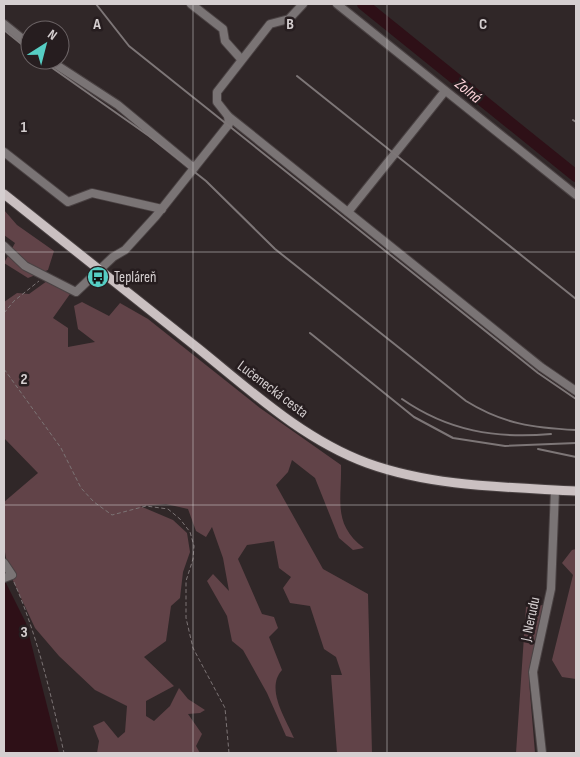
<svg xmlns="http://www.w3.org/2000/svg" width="580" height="757" viewBox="0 0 580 757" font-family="'Sofia Sans Condensed',sans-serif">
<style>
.green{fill:#614348}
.water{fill:#2e1017}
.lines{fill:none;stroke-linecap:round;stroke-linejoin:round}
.river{stroke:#2e1017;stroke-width:12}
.minor-casing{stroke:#4a4243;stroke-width:10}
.major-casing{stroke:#4a4243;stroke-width:11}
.path{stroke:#7c7475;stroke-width:1;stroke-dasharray:4 2.5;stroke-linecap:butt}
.minor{stroke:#7a7475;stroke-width:8}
.major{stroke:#cac0c1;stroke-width:9}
.rail{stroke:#7d7677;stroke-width:2}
.grid{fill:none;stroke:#d5cfd0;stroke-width:1;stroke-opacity:0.55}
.labels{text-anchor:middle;stroke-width:5;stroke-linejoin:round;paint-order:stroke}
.poi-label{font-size:15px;fill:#d5cfd0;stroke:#261d1f;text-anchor:start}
.street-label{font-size:15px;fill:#d5cfd0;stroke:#261d1f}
.water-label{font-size:16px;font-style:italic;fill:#fdd4da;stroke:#261d1f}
.grid-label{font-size:16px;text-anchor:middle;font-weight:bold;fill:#d5cfd0;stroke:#261d1f;stroke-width:5;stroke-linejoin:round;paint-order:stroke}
</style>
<rect width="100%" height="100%" fill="#302728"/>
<g class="green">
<polygon points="4,210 17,225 54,251 48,270 28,278 4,263 15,243 4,235"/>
<path d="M47 281 70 294 53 318 68 328V347L95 342 78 329 74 306 82 302 109 316 120 303 148 319 260 408 341 465C342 500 332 524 364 548L353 550 339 538 315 478 292 460 288 472 276 485 323 569 368 594 372 753H337L331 675H342L336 657 324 649 310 606 290 603 283 588 291 577 279 568 274 541 247 545 238 559 262 614 274 617 278 628 269 637 282 670C265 689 286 719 294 738L286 736 267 693 243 650 232 641 227 616 207 581 213 574 229 591 223 558 212 527 206 537 196 531 188 509 166 504 140 506 173 520 187 533 190 552 183 572 180 598 171 606 166 641 144 657 174 686 146 701V716L154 721 170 706 179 688 188 699 205 710 200 713 188 714 202 734 196 746 200 753H97L99 741 93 726 104 721 118 738 125 732 127 706 95 690 59 656 35 628 8 570 4 546V502L38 473 4 438V302L17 293 29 294Z"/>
<polygon points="576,549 576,679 562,677 552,660 573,575 562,563 572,550"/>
<polygon points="543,605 529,681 535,753 516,753 526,607"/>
</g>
<polygon class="water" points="5,581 26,623 59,753 4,753"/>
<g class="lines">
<polyline class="river" points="363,4 576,176"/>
<g class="minor-casing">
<g id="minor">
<polyline points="191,4 223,29 225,41 241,59"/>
<polyline points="337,4 576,195"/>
<polyline points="4,24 30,45"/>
<polyline points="49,60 118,105 194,168"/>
<polyline points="228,116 541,367 576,391"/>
<polyline points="4,152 68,202 92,193 162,209"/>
<polyline points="348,212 445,91"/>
<polyline points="4,246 25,266 76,292 113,257 125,250 156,216 229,124 228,116 217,102 217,92 270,24 289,19 303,4"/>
<polyline points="4,563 12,575 4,578"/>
<polyline points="542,753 533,672 551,589 555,490"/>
</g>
</g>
<g class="major-casing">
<path id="major" d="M4 194C69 246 134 297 199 349 251 391 304 440 367 463 433 487 507 487 576 491"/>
</g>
<g class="path">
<polyline points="4,313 14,301 39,281"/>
<polyline points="4,369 61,448 81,488 94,502 112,515 146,506 168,509 180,519 190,532 194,546 193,559 186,581 186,618 193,648 225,708 229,753"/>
<path d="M14 582C38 637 51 695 64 753"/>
</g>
<use href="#minor" class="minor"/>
<use href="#major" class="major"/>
<g class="rail">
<polyline points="96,4 129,46 538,373 576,399"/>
<polyline points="4,30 30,51"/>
<path d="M41 60 149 136 206 181 275 249 466 401C503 424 534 428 576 430"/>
<polyline points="297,76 576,299"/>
<polyline points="573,120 576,122"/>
<polyline points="310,333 414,417 453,438 505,446 576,443"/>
<path d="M402 399C448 431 496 439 551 434"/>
<polyline points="538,449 576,457"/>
</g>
</g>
<path class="grid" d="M193 4V753M387 4V753M4 252H576M4 505H576"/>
<defs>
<g id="bus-disc" transform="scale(1.125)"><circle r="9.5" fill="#56cec4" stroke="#261d1f"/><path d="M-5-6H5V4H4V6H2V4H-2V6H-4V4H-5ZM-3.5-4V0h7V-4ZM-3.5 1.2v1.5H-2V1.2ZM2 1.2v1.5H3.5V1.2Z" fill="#111"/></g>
</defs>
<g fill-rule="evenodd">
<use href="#bus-disc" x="98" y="277"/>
</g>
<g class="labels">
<g class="poi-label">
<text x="114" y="282">Tepláreň</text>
</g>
<g class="street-label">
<text transform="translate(273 389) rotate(37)" y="5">Lučenecká cesta</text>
<text transform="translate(530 619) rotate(-78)" y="5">J. Nerudu</text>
</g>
<g class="water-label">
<text transform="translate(469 90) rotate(39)" y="6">Zolná</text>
</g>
</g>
<g class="grid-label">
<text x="97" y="29">A</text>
<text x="290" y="29">B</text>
<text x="483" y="29">C</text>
<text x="24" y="132">1</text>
<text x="24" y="384">2</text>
<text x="24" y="637">3</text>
</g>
<rect width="580" height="757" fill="none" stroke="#d5cfd0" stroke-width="10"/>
<g transform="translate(45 45) rotate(36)"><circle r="24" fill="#261d1f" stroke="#6c6466"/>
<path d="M0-4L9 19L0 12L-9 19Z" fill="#56cec4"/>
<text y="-8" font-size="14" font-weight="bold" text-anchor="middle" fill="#d5cfd0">N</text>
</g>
</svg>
